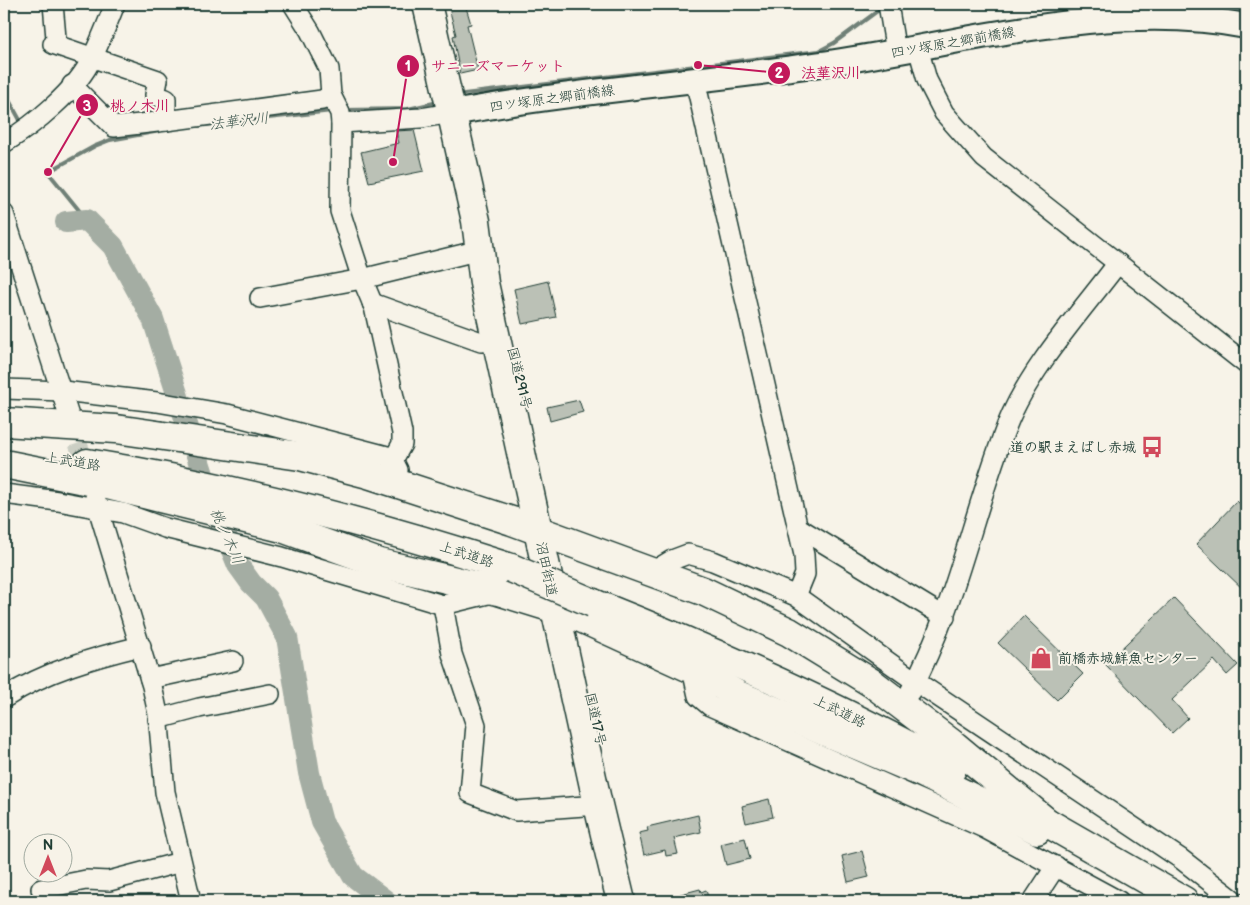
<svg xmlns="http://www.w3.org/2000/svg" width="1250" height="905" viewBox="0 0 1250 905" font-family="'Balsamiq Sans','Klee One',sans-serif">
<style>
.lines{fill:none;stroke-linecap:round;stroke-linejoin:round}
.stream{stroke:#6f8077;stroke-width:4}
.river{stroke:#a4ada3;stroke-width:22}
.building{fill:#bbc1b6;stroke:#1f3d34}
.minor-tunnel{stroke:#cccfc4;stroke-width:19;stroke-dasharray:19 9;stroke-linecap:butt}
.minor-casing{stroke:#1f3d34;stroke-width:22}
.major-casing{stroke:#1f3d34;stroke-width:28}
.highway-casing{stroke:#1f3d34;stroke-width:31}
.minor{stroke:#f7f3e8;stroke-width:19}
.major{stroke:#f7f3e8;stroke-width:24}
.highway{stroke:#f7f3e8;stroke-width:28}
.highway-bridge-casing{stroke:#1f3d34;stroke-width:31;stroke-linecap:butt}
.highway-bridge{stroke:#f7f3e8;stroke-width:28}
.labels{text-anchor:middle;stroke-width:4;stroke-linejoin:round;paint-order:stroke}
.street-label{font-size:14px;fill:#1f3d34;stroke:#f7f3e8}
.poi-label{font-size:14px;font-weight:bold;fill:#1f3d34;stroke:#f7f3e8;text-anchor:end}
.water-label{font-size:15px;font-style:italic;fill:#405950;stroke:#f7f3e8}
.leader{fill:none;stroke:#c2185b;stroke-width:2}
.callout-dot{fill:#c2185b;stroke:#f7f3e8;stroke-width:2}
.mark-label{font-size:15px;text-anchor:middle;font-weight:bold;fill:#fff}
.callout-label{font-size:15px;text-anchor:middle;font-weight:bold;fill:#c2185b;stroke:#f7f3e8;stroke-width:4;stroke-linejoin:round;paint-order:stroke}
</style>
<rect width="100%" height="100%" fill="#f7f3e8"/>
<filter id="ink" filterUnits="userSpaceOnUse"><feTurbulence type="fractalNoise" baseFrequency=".02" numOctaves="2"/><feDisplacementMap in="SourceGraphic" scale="10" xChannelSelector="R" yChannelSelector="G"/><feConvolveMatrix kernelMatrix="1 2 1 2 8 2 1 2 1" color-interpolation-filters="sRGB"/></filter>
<g filter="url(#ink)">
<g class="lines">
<g class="stream">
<polyline points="4,91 20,120"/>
<polyline points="464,94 819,51 834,43 883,7"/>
<polyline points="344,110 408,109 438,102"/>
<polyline points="197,126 332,111"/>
<polyline points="87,220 48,172 95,146 110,140 160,131"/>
</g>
<polyline class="river" points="66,222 87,220 113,246 153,319 210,496 238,565 251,583 266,598 287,637 309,773 322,822 353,876 386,901"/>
</g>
<g class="building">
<polygon points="448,4 465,4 471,24 467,25 478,70 460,74 453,36 456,35"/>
<polygon points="414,130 424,171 369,182 361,152 399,143 396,131"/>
<polygon points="548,281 556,317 522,324 514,289"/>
<polygon points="579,400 583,412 550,421 547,407"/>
<polygon points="1237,501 1246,510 1246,592 1196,544"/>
<polygon points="1174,598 1238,665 1227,675 1214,660 1172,700 1188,718 1172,733 1105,664"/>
<polygon points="1024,616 1083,674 1057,700 998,643"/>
<polygon points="769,799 773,817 746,823 742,806"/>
<polygon points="698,815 701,832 674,838 678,854 666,856 665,850 644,855 639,833 648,831 647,827"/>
<polygon points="745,838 750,859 726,865 721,844"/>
<polygon points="862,851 869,877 848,882 842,856"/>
<polygon points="700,889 701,892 706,890 709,901 667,901 666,898"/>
</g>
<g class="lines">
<polyline class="minor-tunnel" points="69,417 89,476"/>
<g class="minor-casing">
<g id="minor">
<polyline points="53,4 56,38 53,44 158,80 155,95 166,99 166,121 322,100 331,95"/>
<polyline points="293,4 310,31 329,69 331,95 340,113 341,123 340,211 361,276 374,307 402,433 402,444 393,460"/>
<polyline points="888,4 896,52"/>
<polyline points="918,48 927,80 944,113 984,158 1246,364"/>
<polyline points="695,80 804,555 805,574 796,596"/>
<polyline points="72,85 114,127 166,121"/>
<polyline points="341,123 421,118 452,113"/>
<path d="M4 143C34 125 77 90 92 58 101 40 108 22 115 4"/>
<polyline points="4,214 69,416"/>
<polyline points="260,298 362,279 480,250"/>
<polyline points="372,303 481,342 497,340"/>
<polyline points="4,389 63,391 157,402 227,414 387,456 393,460 398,470"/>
<polyline points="4,494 58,501 123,513 165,528 282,557 443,605 496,592"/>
<polyline points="95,498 152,686 158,714 165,792 191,901"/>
<polyline points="799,528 945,617"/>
<polyline points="652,572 672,560 688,554 713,561 796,596 915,681 1181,859 1235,901"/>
<polyline points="443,605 452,654 476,725 470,793 516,811 598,805"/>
<polyline points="692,669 698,696 710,706 984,828 1119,901"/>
<polyline points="150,679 233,661"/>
<path d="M910 692C956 607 972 514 1007 425 1029 369 1081 312 1118 263"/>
<path d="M6 697C46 671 95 657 141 646"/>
<polyline points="158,719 199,708 270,694"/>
<polyline points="41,889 86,880 109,881 181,862"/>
<polyline points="1033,901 1056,866"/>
</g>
</g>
<g class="major-casing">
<path id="major" d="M452 113C579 90 708 81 835 62 967 42 1113 0 1246 26"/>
</g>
<g class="highway-casing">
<g id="highway">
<polyline points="427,4 476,221 484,283 598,805 621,901"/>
<polyline points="4,422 116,429 300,456 368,474 512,521 703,591 789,632 872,683 955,746 1044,820"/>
<path d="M87 463C231 486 372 523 511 568"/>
<polyline points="4,464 99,483 282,528 379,563 498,591 572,614 692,669 738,695 918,771 1037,830"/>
<path d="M593 603C716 652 837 705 952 769"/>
<polyline points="1027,811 1184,901"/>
</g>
</g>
<use href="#minor" class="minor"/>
<use href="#major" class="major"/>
<use href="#highway" class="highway"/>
<g class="highway-bridge-casing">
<polyline id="highway-bridge" points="511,568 593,603"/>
</g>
<use href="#highway-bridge" class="highway-bridge"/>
</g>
</g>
<defs>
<g id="bus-bare" transform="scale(1.725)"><path d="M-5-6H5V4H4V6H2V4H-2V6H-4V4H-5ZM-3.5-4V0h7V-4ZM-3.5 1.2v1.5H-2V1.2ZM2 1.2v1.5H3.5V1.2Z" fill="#d1495b" stroke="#f7f3e8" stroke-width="2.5" paint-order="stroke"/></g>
<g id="shop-bare" transform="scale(1.725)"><path d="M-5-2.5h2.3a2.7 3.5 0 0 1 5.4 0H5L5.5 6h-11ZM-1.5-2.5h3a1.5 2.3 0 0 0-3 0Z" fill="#d1495b" stroke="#f7f3e8" stroke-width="2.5" paint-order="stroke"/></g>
</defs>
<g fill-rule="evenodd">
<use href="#bus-bare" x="1152" y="447"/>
<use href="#shop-bare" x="1041" y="658"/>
</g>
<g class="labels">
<g class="street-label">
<text transform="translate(953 42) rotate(-10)" y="5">四ツ塚原之郷前橋線</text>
<text transform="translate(552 98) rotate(-8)" y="5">四ツ塚原之郷前橋線</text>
<text transform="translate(520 378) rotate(76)" y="5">国道291号</text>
<text transform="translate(73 461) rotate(9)" y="5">上武道路</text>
<text transform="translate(467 554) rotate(18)" y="5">上武道路</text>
<text transform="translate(547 569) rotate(78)" y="5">沼田街道</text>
<text transform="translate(840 711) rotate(26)" y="5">上武道路</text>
<text transform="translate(596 719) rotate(77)" y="5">国道17号</text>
</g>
<g class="poi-label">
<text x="1136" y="452">道の駅まえばし赤城</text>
<text x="1058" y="663" text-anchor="start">前橋赤城鮮魚センター</text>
</g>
<g class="water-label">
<text transform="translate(239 121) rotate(-7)" y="5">法華沢川</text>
<text transform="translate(227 536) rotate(66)" y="5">桃ノ木川</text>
</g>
</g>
<path class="leader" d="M393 162L408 66M698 65L779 73M48 172L87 105"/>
<g class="callout-dot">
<circle cx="393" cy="162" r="5"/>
<circle cx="698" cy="65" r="5"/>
<circle cx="48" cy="172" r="5"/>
<circle cx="408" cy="66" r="12"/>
<circle cx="779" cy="73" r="12"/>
<circle cx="87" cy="105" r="12"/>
</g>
<g class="mark-label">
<text x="408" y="71">1</text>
<text x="779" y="78">2</text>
<text x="87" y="111">3</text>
</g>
<g class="callout-label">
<text x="498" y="71">サニーズマーケット</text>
<text x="831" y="78">法華沢川</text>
<text x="140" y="111">桃ノ木川</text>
</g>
<rect width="1250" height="905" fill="none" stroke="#f7f3e8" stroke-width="20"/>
<rect x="10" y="10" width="1230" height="885" fill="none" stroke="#1f3d34" stroke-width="2" filter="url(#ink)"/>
<g transform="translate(48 858)"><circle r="24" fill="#f7f3e8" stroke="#a1aaa0"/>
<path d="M0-4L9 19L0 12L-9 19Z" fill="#d1495b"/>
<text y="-8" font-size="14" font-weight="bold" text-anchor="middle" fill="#1f3d34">N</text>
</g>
</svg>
